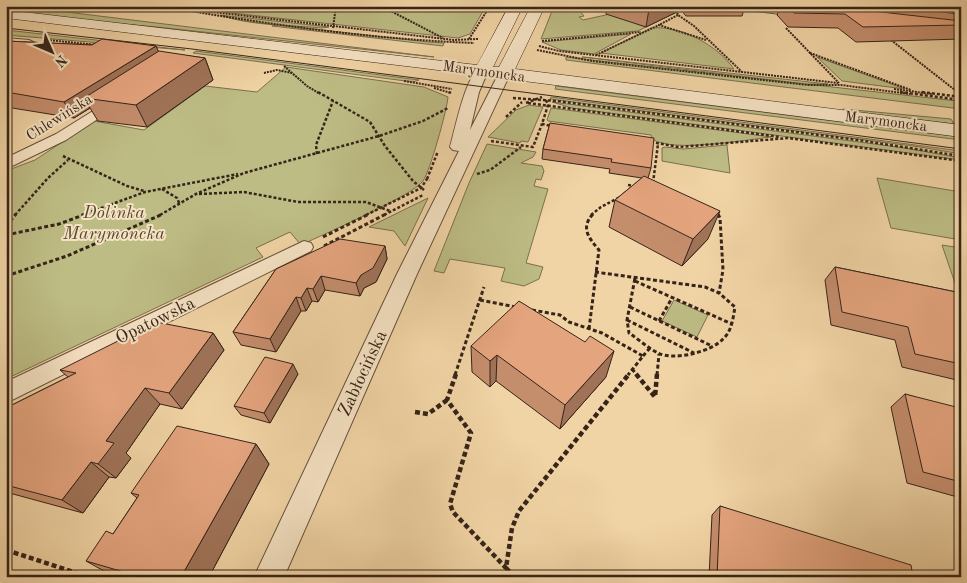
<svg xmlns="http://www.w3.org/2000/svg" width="967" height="583" viewBox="0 0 967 583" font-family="'Old Standard TT',serif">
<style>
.green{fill:#bdbc84;stroke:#7a704f}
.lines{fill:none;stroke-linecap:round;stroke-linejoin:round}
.lane-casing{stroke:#65503d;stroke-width:2}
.street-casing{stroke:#65503d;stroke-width:2}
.secondary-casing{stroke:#36241a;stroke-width:1}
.path-far3{stroke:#36241a;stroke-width:2;stroke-dasharray:2 1;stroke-linecap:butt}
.path-far2{stroke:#36241a;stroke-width:2.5;stroke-dasharray:3 2;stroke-linecap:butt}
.path-far1{stroke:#36241a;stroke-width:3;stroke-dasharray:4 2.5;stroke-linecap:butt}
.path{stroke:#36241a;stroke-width:4.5;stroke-dasharray:5 3;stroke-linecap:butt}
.lane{fill:#f6e3c4;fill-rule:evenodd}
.street{fill:#f6e3c4;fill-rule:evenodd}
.secondary{fill:#f6e3c4;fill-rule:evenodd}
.tram{stroke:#36241a;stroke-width:1}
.wall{fill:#c48d6c;stroke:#36241a}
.shaded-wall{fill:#a07358;stroke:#36241a}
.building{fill:#e4a47e;stroke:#36241a}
.labels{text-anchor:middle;stroke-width:4;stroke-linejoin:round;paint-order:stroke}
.far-street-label{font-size:15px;fill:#36241a;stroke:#f6e3c4}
.park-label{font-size:18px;font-style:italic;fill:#584a34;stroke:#f6e3c4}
.street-label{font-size:18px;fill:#36241a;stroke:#f6e3c4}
</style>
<rect width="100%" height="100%" fill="#f1d4a5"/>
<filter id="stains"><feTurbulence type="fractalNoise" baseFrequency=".004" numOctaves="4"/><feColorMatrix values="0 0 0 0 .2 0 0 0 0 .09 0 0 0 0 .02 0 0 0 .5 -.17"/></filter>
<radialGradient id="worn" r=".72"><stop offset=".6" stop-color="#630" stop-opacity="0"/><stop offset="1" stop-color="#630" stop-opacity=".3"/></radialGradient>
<g class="green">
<polygon points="6,6 42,9 434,57 157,27 98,22 6,10"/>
<polygon points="169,6 486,6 470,34 458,38"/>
<polygon points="554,6 567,9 571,6 602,7 579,10 584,16 579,17 583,20 610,14 646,27 638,31 541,39"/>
<path d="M220 15 329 27 322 28C289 25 251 26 220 15Z"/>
<polygon points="278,25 428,42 444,43 443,46 272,26"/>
<path d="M651 28C681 25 717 45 734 69L601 53Z"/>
<polygon points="6,30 185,50 6,35"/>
<polygon points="631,34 594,54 561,50 542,42"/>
<polygon points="196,51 419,80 413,82 193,53"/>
<polygon points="566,57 957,101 961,109 566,60"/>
<polygon points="582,57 583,57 828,84 806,84"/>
<polygon points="817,57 905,89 842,81"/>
<path d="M286 67 424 87 448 97C447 110 430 171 423 181 411 197 324 234 301 245L290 232 256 248 263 257 6 379V171L35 160 94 121 144 130 205 86 257 92Z"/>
<polygon points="556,86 961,137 961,140 555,89"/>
<polygon points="551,97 961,151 961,154 920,147 550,99"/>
<polygon points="552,102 905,148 961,158 961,160 572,108"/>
<polygon points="529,105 543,107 528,142 521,141 520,143 488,137 516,110"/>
<path d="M551 108 771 137C744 140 673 153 652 139L651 135 548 121 547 120Z"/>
<polygon points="843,109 951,119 954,124 843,111"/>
<polygon points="487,144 536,152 533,157 521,163 542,166 544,171 541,180 536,179 534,186 548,189 526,263 543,267 539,279 524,286 501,281 505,268 450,259 444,273 434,271 469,183"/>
<polygon points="727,145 730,173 662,161 662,148 665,147 683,149"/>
<polygon points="877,178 961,192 961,240 891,228"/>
<polygon points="428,198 405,246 394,231 369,227"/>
<polygon points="942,245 961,248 961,287 956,286"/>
<polygon points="674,300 708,315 697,337 662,321"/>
</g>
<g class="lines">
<g class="lane-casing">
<polygon id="lane" points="568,6 566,9 561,8 563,6"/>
</g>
<g class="street-casing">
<g id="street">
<polygon points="735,6 768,6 805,11 810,14 805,17 740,9"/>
<polygon points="6,38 29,40 35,43 29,46 6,44"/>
<path d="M482 67 488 71 479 92 470 130 500 71H508L510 74 417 274 284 577H254L397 274 459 151 453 150 450 147C455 131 466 71 482 67Z"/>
<polygon points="117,96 122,97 124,100 122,103 66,140 6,169 6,158 56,134"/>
<polygon points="304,241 311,243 313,247 311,251 6,403 6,382"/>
</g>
</g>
<g class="secondary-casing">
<polygon id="secondary" points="509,6 523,6 493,67 499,67 531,6 545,6 515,69 961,125 961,137 422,68 6,18 6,10 477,65"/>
</g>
<g class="path-far3">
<polyline points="134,6 163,8"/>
<path d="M161 6C265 24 369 39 474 43"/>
<polyline points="381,6 443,38"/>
<polyline points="169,7 454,40 478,39"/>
<polyline points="676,10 678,15 694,26 742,72"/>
<polyline points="953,13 961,10"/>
<polyline points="678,15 659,25 706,40"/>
<polyline points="961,15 961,19"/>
<polyline points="333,28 336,6"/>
<polyline points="786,28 839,83"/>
<polyline points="469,39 490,6"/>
<polyline points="47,40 98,45"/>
<polyline points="891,40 960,94"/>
<polyline points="542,41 641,32"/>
<polyline points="539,46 559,51 838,83"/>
<polyline points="537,50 592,61 808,85 841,85 910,94"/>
<polyline points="810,53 911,90"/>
<polyline points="596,55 659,25"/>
<polyline points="284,66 307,86 320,94"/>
<polyline points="264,73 277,70 292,73"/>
<polyline points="404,81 452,89"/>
<polyline points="434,88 451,93"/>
<polyline points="894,89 932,94"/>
</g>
<g class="path-far2">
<polyline points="318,92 370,122 385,146 413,181 424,190"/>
<polyline points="449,92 451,93"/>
<polyline points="900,92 961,100"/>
<polyline points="922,92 961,97"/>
<polyline points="959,92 961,94"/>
<polyline points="513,98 557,101 858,140 961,156"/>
<polyline points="546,100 548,105 542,124 552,126"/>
<polyline points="526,103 542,97"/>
<polyline points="528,103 780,137"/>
<polyline points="506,117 522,102"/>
<polyline points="491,141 533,147 542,124"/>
<polyline points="651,142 679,147 788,138 961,161"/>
<polyline points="317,154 316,145 333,101"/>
<polyline points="63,156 127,186 144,191"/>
<polyline points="477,174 490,170 521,147"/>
<polyline points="427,179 438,151"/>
<polyline points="653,183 658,144"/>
<polyline points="628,185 636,186"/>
<polyline points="162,189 177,198 180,205"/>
<polyline points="199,194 244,192 298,202 366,202 390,211"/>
<polyline points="717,213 718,215"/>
<polyline points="15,215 48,178 68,160"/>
<polyline points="82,215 145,192 238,174"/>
<polyline points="160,215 196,194 244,173 379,136 423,121 448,108"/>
<polyline points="366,215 421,188 427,179 430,180"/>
<polyline points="384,215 423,195"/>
<polyline points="591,215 601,207 620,197"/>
</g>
<g class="path-far1">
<polyline points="718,214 720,218 723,270 719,293"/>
<polyline points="6,226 16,214"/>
<polyline points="6,235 59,224 86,214"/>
<polyline points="323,237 369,214"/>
<polyline points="324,246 386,214"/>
<path d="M595 272 705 287 719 293 735 307C733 318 732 331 723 339 711 352 674 361 658 353 648 348 638 339 629 333L627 320 635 278"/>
<polyline points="6,276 67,256 163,214"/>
<polyline points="635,281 732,324"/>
<polyline points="480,300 516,307"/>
<polyline points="630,307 712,346"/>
<polyline points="532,310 560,315 569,322 602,333 643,356 628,375"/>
<polyline points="627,320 694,353"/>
<polyline points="659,321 672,298"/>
<path d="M589 329 599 250C589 238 580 228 593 214"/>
<polyline points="643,356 650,348"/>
<polyline points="632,369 637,375"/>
<polyline points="455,375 484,287"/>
<polyline points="657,375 659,354"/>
</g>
<g class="path">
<polyline points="456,374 447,400 471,433 450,504 453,512 506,568 504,577"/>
<polyline points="636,374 655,397 657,374"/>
<polyline points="415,412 428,414 447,400"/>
<polyline points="6,550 89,577"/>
<polyline points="515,577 506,568 512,528 519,511 629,374"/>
</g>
<use href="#lane" class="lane"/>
<use href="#street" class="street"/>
<use href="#secondary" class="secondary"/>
<polyline class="tram" points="6,28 192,49 961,149"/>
</g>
<g class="wall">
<polygon points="607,6 745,6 742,16 686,16 681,10 646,27 606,14"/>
<polygon points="780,6 942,6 941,8 959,14 954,20 961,21 961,39 856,42 838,28 788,27 777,15"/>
<polygon points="6,41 92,45 156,46 158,52 205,58 213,80 147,127 98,121 90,108 74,118 6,107"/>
<polygon points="550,123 651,168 648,178 708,239 682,266 609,227 615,200 642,178 609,173 610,169 542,159 543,149"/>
<polygon points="385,246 387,259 376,282 364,288 360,296 325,290 318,302 312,301 306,311 301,311 276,352 241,345 233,332 276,269"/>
<polygon points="835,267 961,293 961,381 902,367 895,340 831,325 825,280"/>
<polygon points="213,333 224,350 182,409 160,404 126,453 131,458 116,478 109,477 83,513 13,494 6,498 6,408 68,377 60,370"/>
<polygon points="471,346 606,377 560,429 496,381 490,387 472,372"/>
<polygon points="298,374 270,423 241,415 234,406"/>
<polygon points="905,394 961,411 961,498 907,483 891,407"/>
<polygon points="256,444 269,464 209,577 117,577 113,576 86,561 113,534 137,498 131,493"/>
<polygon points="720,506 913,577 709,577 712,515"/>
</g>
<g class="shaded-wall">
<polygon points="655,6 682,6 681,10 646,27 649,9"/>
<polygon points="156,46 163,61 84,98 90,108 74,118 64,102"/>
<polygon points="205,58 213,80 147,127 136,105"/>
<polygon points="720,211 708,239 682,266 693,239"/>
<polygon points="385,246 387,259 376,282 364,288 360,296 356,283 361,275"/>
<polygon points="321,276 325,290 318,302 313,289"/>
<polygon points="307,288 312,301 306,311 301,298"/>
<polygon points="296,297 301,311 276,352 270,339"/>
<polygon points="213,333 224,350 182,409 169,393"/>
<polygon points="614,351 606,377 560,429 565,405"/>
<polygon points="497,355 496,381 490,387 490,361"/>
<polygon points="293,364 298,374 270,423 264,413"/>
<polygon points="145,388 160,404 126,453 131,458 116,478 98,464 106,441"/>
<polygon points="256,444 269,464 209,577 181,577"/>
<polygon points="91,462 109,477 83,513 62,500"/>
<polygon points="6,490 13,494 6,498"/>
</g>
<g class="building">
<polygon points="641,6 655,6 649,9"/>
<polygon points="787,6 828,6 961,21 961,25 863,27 845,14 794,13"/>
<polygon points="894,6 938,6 959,14"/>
<polygon points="102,39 156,46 64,102 6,92 6,41 92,45"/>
<polygon points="159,51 205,58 136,105 84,98"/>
<polygon points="550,123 654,138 651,168 611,162 612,159 543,149"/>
<polygon points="644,176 720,211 693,239 615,200"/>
<polygon points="340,239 385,246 373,268 361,275 356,283 321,276 313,289 307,288 301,298 296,297 270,339 233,332 276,269"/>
<polygon points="835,267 961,293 961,364 915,354 908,327 842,312"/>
<polygon points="519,301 585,342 590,336 614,351 565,405 497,355 490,361 471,346"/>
<polygon points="156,322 213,333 169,393 145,388 106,441 114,443 98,464 91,462 62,500 6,485 6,408 76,373 60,370"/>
<polygon points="265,357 293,364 264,413 234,406"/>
<polygon points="905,394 960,408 961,411 961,482 923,472"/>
<polygon points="177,426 256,444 181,577 141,577 86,561 106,531 113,534 139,495 131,493"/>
<polygon points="720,506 911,565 913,577 717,577"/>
</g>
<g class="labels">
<g class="far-street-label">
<text transform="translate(484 71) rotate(8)" y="5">Marymoncka</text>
<text transform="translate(59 117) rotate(-32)" y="5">Chlewińska</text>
<text transform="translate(886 121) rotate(7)" y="5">Marymoncka</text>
</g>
<g class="park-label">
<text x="114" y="218">Dolinka<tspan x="114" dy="21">Marymoncka</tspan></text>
</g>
<g class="street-label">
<text transform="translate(155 320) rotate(-26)" y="6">Opatowska</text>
<text transform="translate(362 373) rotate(-65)" y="6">Zabłocińska</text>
</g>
</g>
<rect width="967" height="583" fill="none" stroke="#f1d4a5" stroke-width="25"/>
<rect x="8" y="8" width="952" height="568" fill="none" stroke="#36241a" stroke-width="2.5"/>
<rect x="12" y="12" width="942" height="558" fill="none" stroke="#36241a"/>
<g transform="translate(52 52) rotate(135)" stroke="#f6e3c4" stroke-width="4" paint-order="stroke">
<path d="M0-4L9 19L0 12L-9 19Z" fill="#36241a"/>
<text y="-8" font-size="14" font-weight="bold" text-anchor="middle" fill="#36241a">N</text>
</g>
<rect width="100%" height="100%" filter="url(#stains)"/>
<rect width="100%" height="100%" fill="url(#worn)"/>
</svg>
